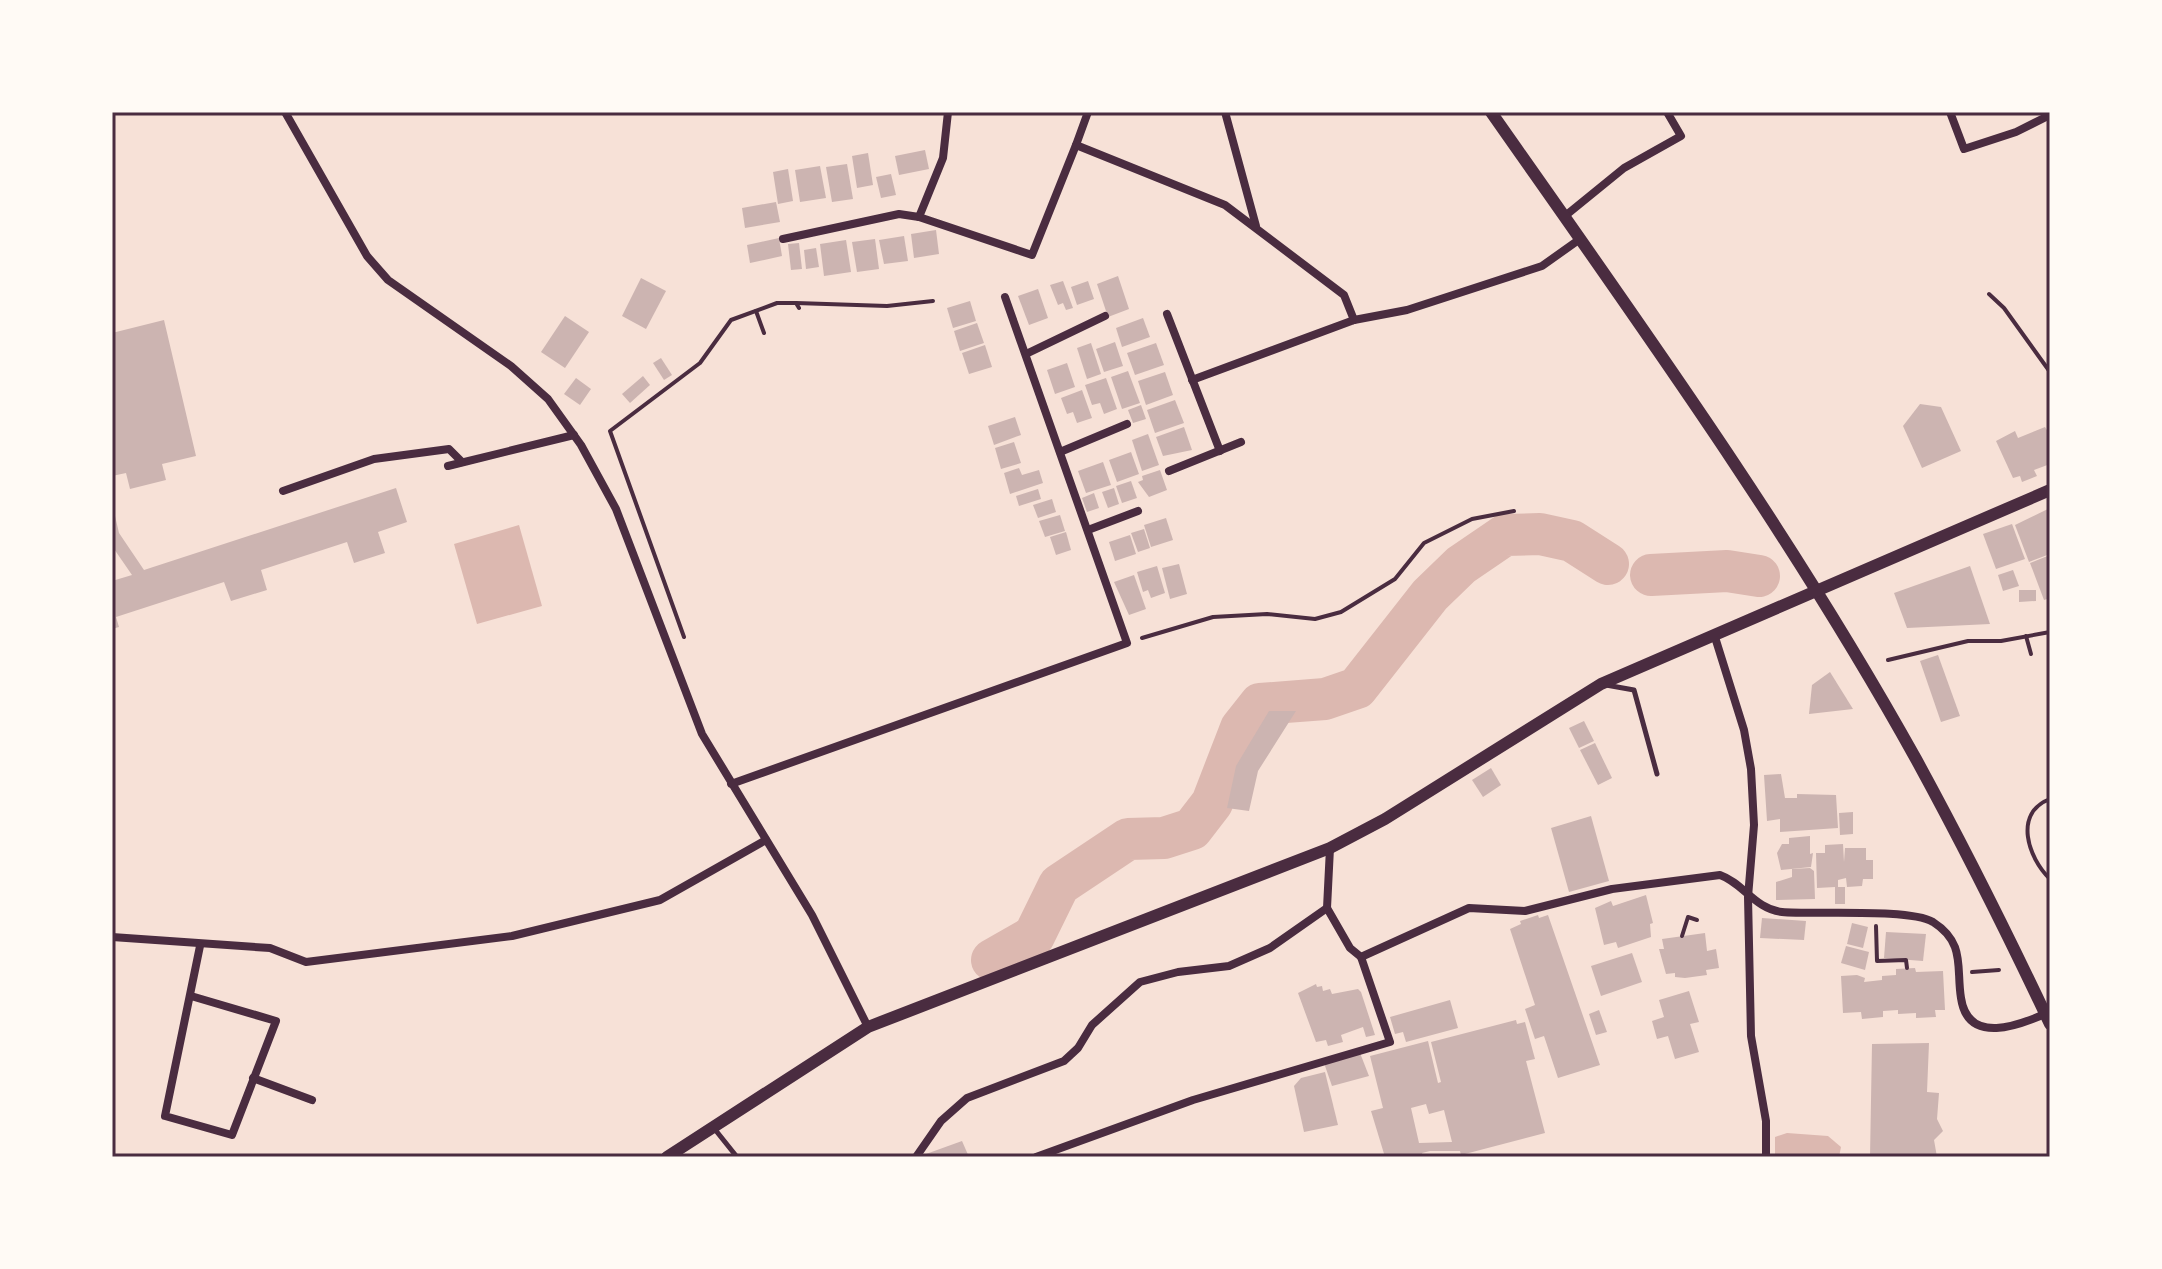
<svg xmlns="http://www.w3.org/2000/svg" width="2162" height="1269" viewBox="0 0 2162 1269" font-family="Roboto,sans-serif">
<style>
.water{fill:#dcb8b0}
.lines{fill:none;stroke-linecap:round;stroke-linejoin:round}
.river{stroke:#dcb8b0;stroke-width:42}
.building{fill:#ccb4b1;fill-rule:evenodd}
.path{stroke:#4a2c40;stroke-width:4}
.service{stroke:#4a2c40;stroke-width:5}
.minor{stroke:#4a2c40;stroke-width:8}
.tertiary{stroke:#4a2c40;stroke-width:12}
.neatline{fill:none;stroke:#4a2c40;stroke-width:3}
</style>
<rect width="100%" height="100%" fill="#f7e1d7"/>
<g class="water">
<polygon points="519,525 542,606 477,624 454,544"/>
<polygon points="1787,1133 1828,1136 1841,1147 1839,1157 1775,1157 1775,1137"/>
</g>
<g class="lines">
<g class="river">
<polyline points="1651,575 1727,571 1759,576"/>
<polyline points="992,960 1034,936 1059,885 1128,839 1164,838 1192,829 1212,803 1241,728 1260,704 1325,699 1357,688 1430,595 1461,565 1505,535 1540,534 1572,541 1608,564"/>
</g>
</g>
<g class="building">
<polygon points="925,150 929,169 899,175 895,156"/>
<polygon points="868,153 873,185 857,188 852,156"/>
<polygon points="847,164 853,199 832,202 826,167"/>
<polygon points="820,166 826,198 800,202 795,170"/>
<polygon points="788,169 793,201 778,204 773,172"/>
<polygon points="891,174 896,195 881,198 876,177"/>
<polygon points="776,202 780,222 745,228 742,208"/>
<polygon points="936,230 939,254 914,258 911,234"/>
<polygon points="904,236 908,261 884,264 879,240"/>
<polygon points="779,238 782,256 750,263 747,245"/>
<polygon points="875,239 879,269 857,272 852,242"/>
<polygon points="846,240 851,272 824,276 820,244"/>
<polygon points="799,243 802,269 791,270 788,244"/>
<polygon points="816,248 819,267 806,269 804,250"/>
<polygon points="1118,276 1129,309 1108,317 1097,284"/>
<polygon points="641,278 666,291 646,329 622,316"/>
<polygon points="1063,281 1073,308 1066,310 1063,303 1058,305 1050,285"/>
<polygon points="1088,281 1094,299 1077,305 1071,287"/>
<polygon points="1038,289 1048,318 1029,325 1018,296"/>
<polygon points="970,301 976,321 953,328 947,308"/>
<polygon points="565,316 589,332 565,368 541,352"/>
<polygon points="1143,318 1150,337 1122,347 1116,328"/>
<polygon points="164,320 196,456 162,464 166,480 130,489 126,473 112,476 112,333"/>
<polygon points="977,323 984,343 960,351 954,331"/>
<polygon points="1115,342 1123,366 1104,372 1096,349"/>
<polygon points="1091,343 1101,374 1087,379 1077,348"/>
<polygon points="1156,343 1164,365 1135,375 1127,353"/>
<polygon points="985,345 992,367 969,374 962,353"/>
<polygon points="661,358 672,375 664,380 653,363"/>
<polygon points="1067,363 1075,387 1055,394 1047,370"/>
<polygon points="1128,371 1140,403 1122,409 1111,377"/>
<polygon points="1165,372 1173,395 1146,405 1138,381"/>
<polygon points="643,376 650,385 630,403 622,394"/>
<polygon points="576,378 591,389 580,405 564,394"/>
<polygon points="1106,378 1117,409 1104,414 1100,403 1092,405 1085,385"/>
<polygon points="1082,390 1092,418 1077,423 1073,412 1067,414 1061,398"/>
<polygon points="1175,400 1184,423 1155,433 1147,410"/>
<polygon points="1920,404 1941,407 1961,451 1922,468 1903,426"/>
<polygon points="1141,405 1146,419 1133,423 1128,410"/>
<polygon points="1015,417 1021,435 994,445 988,426"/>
<polygon points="1184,427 1192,450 1163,456 1156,437"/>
<polygon points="2045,427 2050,435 2050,464 2034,470 2037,476 2022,482 2020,476 2013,478 1996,441 2015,431 2018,438"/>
<polygon points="1148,434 1159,465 1142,471 1132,440"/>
<polygon points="1014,442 1021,463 1001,469 995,448"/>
<polygon points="1131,452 1139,474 1117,482 1109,460"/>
<polygon points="1103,462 1111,485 1086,493 1078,471"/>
<polygon points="1019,468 1022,475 1039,470 1043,483 1010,494 1004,473"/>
<polygon points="1160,470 1167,490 1149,497 1138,482 1143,480 1142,476"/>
<polygon points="1131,481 1137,498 1122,503 1116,486"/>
<polygon points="396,488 407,522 378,532 385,553 354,563 347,542 261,570 267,590 231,601 224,582 116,617 119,627 112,629 112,581 132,575 112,546 112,503 119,533 144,570"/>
<polygon points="1114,488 1119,504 1108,508 1102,492"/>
<polygon points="1038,489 1041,499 1019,506 1016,496"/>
<polygon points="1094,493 1099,508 1087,512 1082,498"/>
<polygon points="1052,499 1056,512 1038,518 1033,505"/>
<polygon points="2050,508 2050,554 2029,562 2015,525"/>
<polygon points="1060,515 1065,531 1045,537 1039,521"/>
<polygon points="1166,518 1173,540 1151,547 1144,525"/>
<polygon points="2012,524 2025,559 1996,569 1983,534"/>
<polygon points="1144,529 1150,548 1138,552 1131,533"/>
<polygon points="1066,532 1071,550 1056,555 1050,537"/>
<polygon points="1130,535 1136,554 1115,561 1109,542"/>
<polygon points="2050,555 2050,598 2044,600 2030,563"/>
<polygon points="1179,564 1187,594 1170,599 1162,568"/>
<polygon points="1157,566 1165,593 1151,598 1148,590 1143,592 1137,572"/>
<polygon points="1970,566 1990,624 1907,628 1894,593"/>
<polygon points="2013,570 2019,586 2003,591 1998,575"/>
<polygon points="1134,575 1146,609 1129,615 1114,582"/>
<polygon points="2019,590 2036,590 2036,601 2019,602"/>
<polygon points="1938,655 1960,716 1941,722 1920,661"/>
<polygon points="1830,672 1853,709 1809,714 1812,685"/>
<polygon points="1269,711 1296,711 1258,771 1249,811 1227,808 1236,766"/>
<polygon points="1584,721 1594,741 1579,748 1569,728"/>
<polygon points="1595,743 1612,778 1598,785 1580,750"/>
<polygon points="1491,768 1501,785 1483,797 1472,780"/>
<polygon points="1781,774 1785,798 1797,798 1797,794 1836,795 1838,828 1780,832 1780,819 1767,821 1764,775"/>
<polygon points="1853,812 1853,834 1840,835 1839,813"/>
<polygon points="1591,816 1609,881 1569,892 1551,828"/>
<polygon points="1810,836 1810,854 1813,853 1811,867 1781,870 1777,853 1782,844 1789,844 1789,838"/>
<polygon points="1843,844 1844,862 1845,848 1866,848 1866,860 1873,860 1873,879 1863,879 1862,886 1847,887 1846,878 1838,880 1838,887 1845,887 1845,904 1835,904 1835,887 1817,888 1816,853 1825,853 1825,845"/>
<polygon points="1810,868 1814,871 1815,899 1776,900 1776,882 1792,877 1792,869"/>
<polygon points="1646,895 1653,923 1650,924 1651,937 1618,948 1616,942 1604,945 1595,908 1611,901 1613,906"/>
<polygon points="1538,915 1539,918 1548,915 1600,1065 1558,1078 1544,1036 1535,1039 1525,1009 1535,1005 1510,929 1521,924 1520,921"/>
<polygon points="1762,918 1806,921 1804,940 1760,938"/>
<polygon points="1852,923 1868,927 1863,948 1847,944"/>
<polygon points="1886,932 1926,934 1923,961 1884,958"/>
<polygon points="1705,933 1707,951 1716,949 1719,968 1706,970 1707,975 1685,978 1675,977 1675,973 1666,974 1659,949 1664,949 1662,939"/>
<polygon points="1846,946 1869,952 1865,970 1841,963"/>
<polygon points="1632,953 1642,982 1601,996 1591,966"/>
<polygon points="1915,968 1916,972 1943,971 1945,1010 1935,1010 1936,1017 1916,1018 1916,1013 1898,1014 1898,1010 1883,1011 1883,1017 1862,1019 1861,1012 1843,1013 1841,976 1857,975 1865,978 1864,982 1882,980 1882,976 1896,975 1896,969"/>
<polygon points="1316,984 1317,987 1322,986 1323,991 1330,989 1332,994 1358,989 1361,992 1375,1035 1366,1037 1363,1027 1341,1035 1343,1042 1328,1046 1326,1040 1316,1042 1298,993"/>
<polygon points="1689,991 1699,1022 1690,1024 1699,1052 1675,1059 1668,1036 1657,1039 1652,1021 1664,1017 1659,1000"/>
<polygon points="1450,1000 1458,1028 1406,1042 1403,1032 1395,1034 1390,1017"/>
<polygon points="1599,1010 1607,1032 1596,1035 1589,1014"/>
<path d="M1516 1020 1517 1024 1525 1022 1535 1059 1526 1061 1545 1133 1461 1155 1460 1151H1430L1422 1153 1423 1157H1385L1371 1111 1383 1108 1370 1056 1428 1041 1438 1083 1441 1082 1431 1042ZM1426 1104 1429 1114 1444 1110 1452 1142 1419 1143 1411 1108Z"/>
<polygon points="1929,1043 1927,1092 1939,1093 1937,1119 1943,1131 1934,1140 1937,1157 1870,1157 1872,1044"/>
<polygon points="1360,1053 1369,1076 1332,1086 1324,1063"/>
<polygon points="1325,1072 1338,1125 1304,1132 1294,1086 1301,1078"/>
<polygon points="962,1141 969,1157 924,1157 926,1154"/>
</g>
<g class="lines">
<g class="path">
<polyline points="1989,294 2004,308 2050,372"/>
<polyline points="796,303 887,306 933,301"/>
<polyline points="756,311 764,333"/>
<polyline points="2026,636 2031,654"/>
<polyline points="684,637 610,431 700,363 731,320 777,303 796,303 799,308"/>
<polyline points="1142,638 1213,617 1267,614 1315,619 1341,612 1395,579 1424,543 1472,519 1514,511"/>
<polyline points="1888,660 1968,641 2001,641 2050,632"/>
<path d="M2050 799C2013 813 2028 858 2050 879"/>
<polyline points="1876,926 1877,961 1906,960 1907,968"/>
<polyline points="1682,936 1688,917 1697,920"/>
<polyline points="1972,972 1999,970"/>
</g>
<g class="service">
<polyline points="1606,685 1634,690 1657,774"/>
<polyline points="713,1127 737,1157"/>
</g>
<g class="minor">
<polyline points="285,112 367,256 388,280 511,366 548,399 581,445 616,509 702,734 812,915 868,1027"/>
<polyline points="948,112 943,158 919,217 1032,255 1076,145 1225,205 1344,295 1354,320"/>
<polyline points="1225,112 1256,226"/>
<polyline points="1950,112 1964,149 2016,132 2050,115"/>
<polyline points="1076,145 1088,112"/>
<polyline points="1565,216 1624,168 1681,136 1667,112"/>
<polyline points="783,239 899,214 919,217"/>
<polyline points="1167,314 1220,451"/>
<polyline points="1026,354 1105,316"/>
<polyline points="1192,380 1354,320 1407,310 1542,266 1580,239"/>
<polyline points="1060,452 1127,424"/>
<polyline points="448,466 574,435"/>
<polyline points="1169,471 1241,442"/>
<polyline points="283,491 374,459 449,449 462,462"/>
<polyline points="1088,530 1138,511"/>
<polyline points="1714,634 1744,730 1751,769 1754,825 1748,897 1751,1036 1766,1121 1766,1157"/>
<polyline points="731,784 1127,643 1005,297"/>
<polyline points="1327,908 1350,948 1361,957"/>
<polyline points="112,937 270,948 306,962 512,936 660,900 766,840"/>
<polyline points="191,996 276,1021 232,1135 165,1116 200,946"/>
<polyline points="253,1078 312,1100"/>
<polyline points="916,1157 941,1121 967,1098 1064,1061 1078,1048 1092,1025 1140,982 1178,972 1229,966 1270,948 1327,908 1330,848"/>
<path d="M1036 1157 1193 1100 1390 1042 1361 957 1469 908 1525 911 1612 889 1720 875C1743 883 1755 909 1782 912 1815 915 1909 908 1933 922 1966 943 1956 968 1961 998 1968 1046 2020 1025 2047 1013"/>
</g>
<g class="tertiary">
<path d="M1491 112C1639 323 1791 534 1916 759 1963 845 2008 935 2050 1024"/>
<polyline points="667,1157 868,1027 1330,848 1385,819 1601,684 2050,490"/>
</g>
</g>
<rect width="2162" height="1269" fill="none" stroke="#fffaf5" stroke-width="228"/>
<rect x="114" y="114" width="1934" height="1041" class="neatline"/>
</svg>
